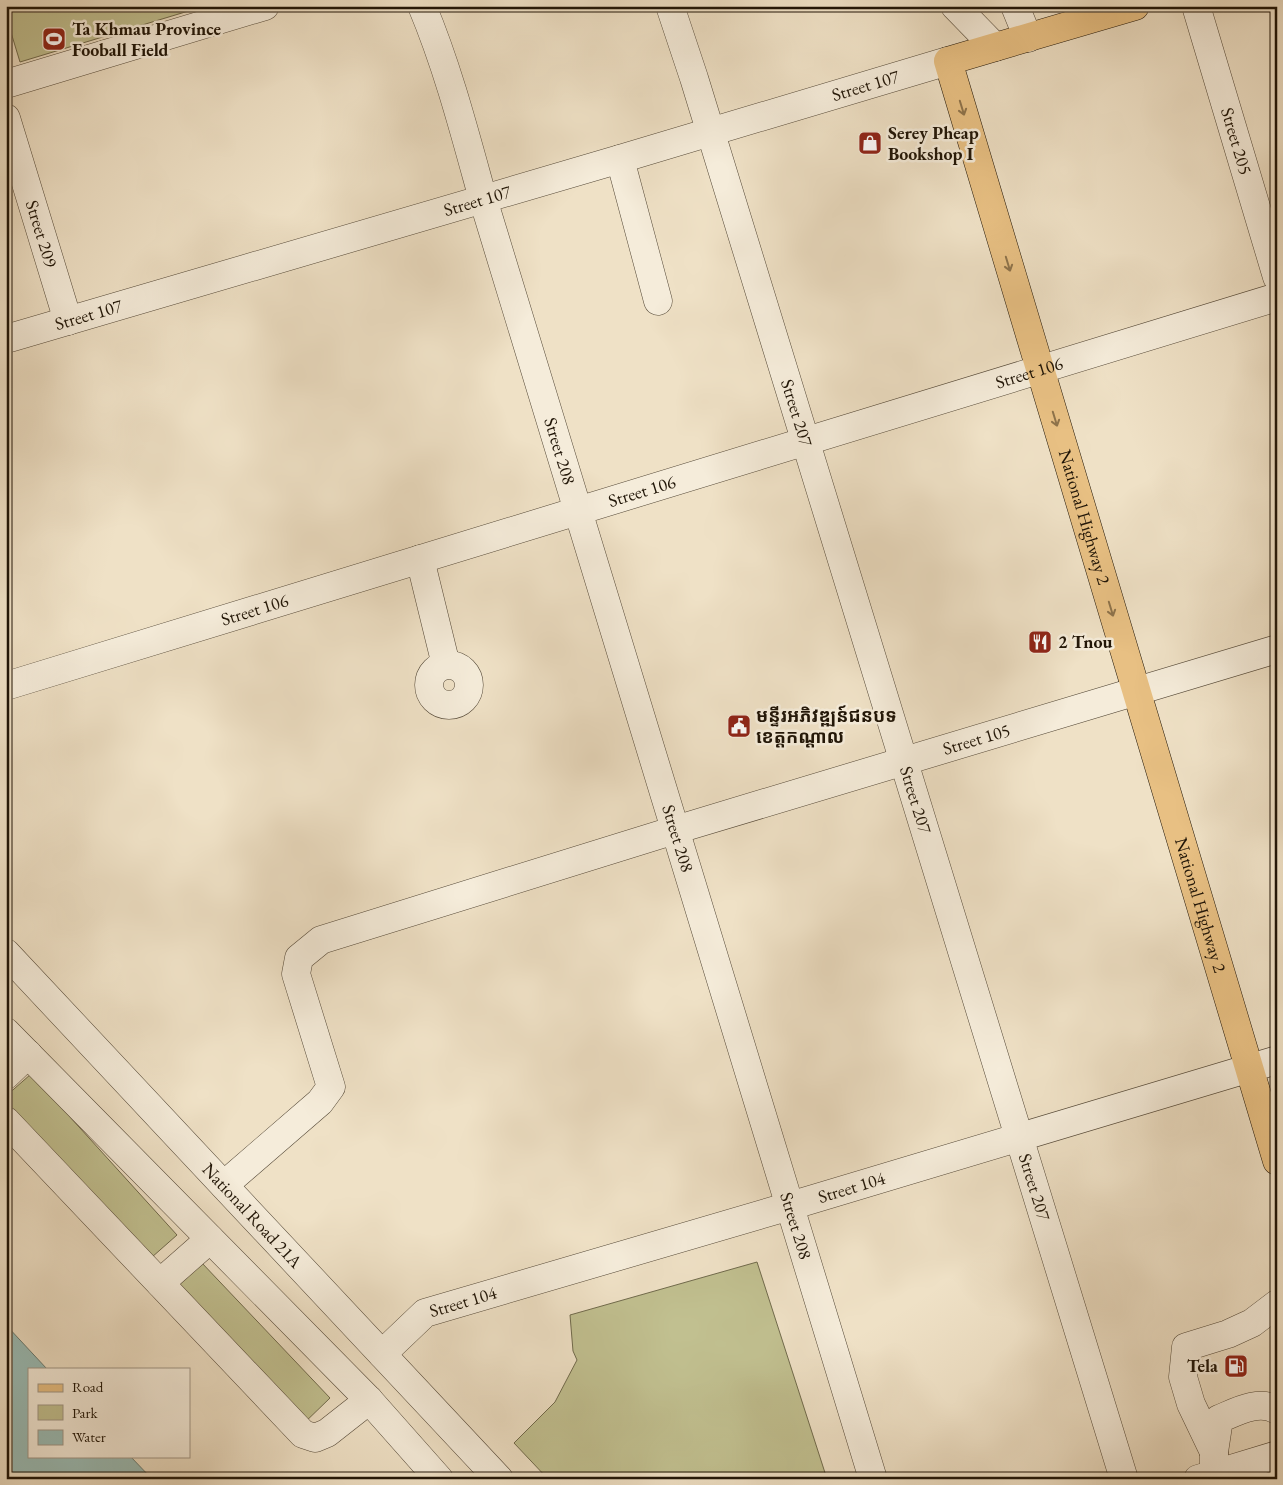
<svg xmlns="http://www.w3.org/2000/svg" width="1283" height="1485" viewBox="0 0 1283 1485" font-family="'EB Garamond','Noto Sans Khmer',serif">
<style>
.green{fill:#c1c090;stroke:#706a4c}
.water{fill:#9abdb7;stroke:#697a71}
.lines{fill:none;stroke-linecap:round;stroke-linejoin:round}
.minor-casing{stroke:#544837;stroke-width:29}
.major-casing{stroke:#201507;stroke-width:29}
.minor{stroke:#f5ecda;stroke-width:28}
.major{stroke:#e8c083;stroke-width:28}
.oneway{stroke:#8e734b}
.labels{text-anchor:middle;stroke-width:5;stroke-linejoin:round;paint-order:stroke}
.poi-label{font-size:18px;font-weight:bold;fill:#201507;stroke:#f5ecda;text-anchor:start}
.street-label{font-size:18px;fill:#201507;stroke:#f5ecda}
</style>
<rect width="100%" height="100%" fill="#efe1c6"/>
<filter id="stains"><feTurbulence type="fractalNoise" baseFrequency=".004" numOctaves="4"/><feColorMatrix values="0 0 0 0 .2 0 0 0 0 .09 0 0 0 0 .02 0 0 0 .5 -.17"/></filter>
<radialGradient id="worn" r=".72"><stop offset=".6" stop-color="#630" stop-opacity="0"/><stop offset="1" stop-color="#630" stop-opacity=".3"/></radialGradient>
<g class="green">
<polygon points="6,6 205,6 20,62 6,16"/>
<polygon points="31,1074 177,1235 143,1265 6,1114 6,1096"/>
<polygon points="201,1262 330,1398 300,1427 171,1291"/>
<polygon points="757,1262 827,1479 548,1479 514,1443 555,1402 577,1360 573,1351 570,1315"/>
</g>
<polygon class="water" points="6,1325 47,1369 29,1369 29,1456 130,1456 152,1479 6,1479"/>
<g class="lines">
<g class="minor-casing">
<g id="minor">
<path id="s1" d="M422 6C448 68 465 134 483 199L873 1479"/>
<path id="s2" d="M670 6 694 78 1124 1479"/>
<polyline points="955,6 995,47"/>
<polyline points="1015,6 1028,38"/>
<path id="s3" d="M1196 6 1277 277"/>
<polyline points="6,84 265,6"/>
<path id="s4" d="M6 118 68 321"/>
<polyline points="620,159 658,301"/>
<path id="s5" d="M6 339 620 159 948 61"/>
<polyline points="420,559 446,665"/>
<circle cx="449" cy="685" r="20"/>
<path id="s6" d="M6 686 1277 297"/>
<path id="s7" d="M6 953 499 1479"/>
<polyline points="6,1032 369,1400 439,1479"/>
<polyline points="6,1075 28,1054"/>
<polyline points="6,1121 303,1434 315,1438 327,1433 369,1400"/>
<path id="s8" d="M224 1185 320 1102 331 1087 296 974 299 958 321 940 675 830 1277 649"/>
<polyline points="160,1283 210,1239"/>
<path id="s9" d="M382 1354 425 1313 790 1206 1277 1060"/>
<polyline points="1214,1452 1191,1404 1183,1377 1186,1347 1228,1334 1252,1323 1277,1304"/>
<path d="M1214 1474V1452L1219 1419C1236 1412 1259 1399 1277 1410"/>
<polyline points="1198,1479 1277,1455"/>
</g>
</g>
<g class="major-casing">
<g id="major">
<path id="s10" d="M1135 6 948 61 1277 1161"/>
</g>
</g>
<use href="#minor" class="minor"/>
<use href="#major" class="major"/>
</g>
<defs><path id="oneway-shaft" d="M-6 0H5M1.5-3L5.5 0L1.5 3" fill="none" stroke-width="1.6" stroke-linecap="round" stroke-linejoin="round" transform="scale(1.25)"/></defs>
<g class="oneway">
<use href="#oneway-shaft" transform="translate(962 108) rotate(73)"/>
<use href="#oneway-shaft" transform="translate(1008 264) rotate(73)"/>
<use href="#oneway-shaft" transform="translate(1055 419) rotate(73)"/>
<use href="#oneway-shaft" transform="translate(1111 609) rotate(73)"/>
</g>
<defs>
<g id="stadium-square" transform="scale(1.25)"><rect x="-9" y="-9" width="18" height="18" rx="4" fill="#8f2418" stroke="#f5ecda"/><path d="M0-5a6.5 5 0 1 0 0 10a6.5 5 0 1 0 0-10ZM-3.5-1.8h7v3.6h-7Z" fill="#fff"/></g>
<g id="shop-square" transform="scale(1.25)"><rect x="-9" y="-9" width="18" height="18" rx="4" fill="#8f2418" stroke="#f5ecda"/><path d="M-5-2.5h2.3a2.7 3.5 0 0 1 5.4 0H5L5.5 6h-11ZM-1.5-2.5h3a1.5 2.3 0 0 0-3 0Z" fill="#fff"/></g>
<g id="restaurant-square" transform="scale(1.25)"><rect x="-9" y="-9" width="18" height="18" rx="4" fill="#8f2418" stroke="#f5ecda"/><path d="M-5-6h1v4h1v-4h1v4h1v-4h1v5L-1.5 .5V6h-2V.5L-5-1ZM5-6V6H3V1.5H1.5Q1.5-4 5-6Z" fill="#fff"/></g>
<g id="civic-square" transform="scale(1.25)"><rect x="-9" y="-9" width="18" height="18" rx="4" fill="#8f2418" stroke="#f5ecda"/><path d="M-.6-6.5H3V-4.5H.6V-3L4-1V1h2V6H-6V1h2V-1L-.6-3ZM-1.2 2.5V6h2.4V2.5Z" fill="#fff"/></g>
<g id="fuel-square" transform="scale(1.25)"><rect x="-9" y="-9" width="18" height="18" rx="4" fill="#8f2418" stroke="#f5ecda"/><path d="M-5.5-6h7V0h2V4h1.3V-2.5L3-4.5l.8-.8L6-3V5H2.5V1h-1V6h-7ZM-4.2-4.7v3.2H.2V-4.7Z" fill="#fff"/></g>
</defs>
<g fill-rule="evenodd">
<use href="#stadium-square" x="54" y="39"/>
<use href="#shop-square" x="870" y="143"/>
<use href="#restaurant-square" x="1040" y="642"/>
<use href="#civic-square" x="739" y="726"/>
<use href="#fuel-square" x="1236" y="1366"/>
</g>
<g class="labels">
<g class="poi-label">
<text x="72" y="35">Ta Khmau Province<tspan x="72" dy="21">Fooball Field</tspan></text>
<text x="888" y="139">Serey Pheap<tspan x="888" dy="21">Bookshop I</tspan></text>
<text x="1058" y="648">2 Tnou</text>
<text x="756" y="722">មន្ទីរអភិវឌ្ឍន៍ជនបទ<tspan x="756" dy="21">ខេត្តកណ្តាល</tspan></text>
<text x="1218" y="1372" text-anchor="end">Tela</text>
</g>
<g class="street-label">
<text dy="6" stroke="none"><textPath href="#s5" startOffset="896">Street 107</textPath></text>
<text dy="6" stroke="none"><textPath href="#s3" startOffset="141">Street 205</textPath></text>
<text dy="6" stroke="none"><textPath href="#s5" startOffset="491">Street 107</textPath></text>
<text dy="6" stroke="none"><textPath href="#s4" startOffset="121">Street 209</textPath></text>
<text dy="6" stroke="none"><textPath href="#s5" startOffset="86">Street 107</textPath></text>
<text dy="6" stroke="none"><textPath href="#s6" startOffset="1070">Street 106</textPath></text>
<text dy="6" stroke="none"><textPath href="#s2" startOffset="426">Street 207</textPath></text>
<text dy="6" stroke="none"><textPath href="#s1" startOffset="466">Street 208</textPath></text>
<text dy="6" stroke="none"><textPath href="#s6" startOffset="665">Street 106</textPath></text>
<text dy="6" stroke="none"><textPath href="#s10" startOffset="671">National Highway 2</textPath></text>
<text dy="6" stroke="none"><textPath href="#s6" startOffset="260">Street 106</textPath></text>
<text dy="6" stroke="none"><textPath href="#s8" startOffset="994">Street 105</textPath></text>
<text dy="6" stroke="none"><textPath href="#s2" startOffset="831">Street 207</textPath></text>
<text dy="6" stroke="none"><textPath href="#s1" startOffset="871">Street 208</textPath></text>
<text dy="6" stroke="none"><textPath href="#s10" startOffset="1076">National Highway 2</textPath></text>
<text dy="6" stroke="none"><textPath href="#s2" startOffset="1236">Street 207</textPath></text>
<text dy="6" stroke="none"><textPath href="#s9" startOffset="504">Street 104</textPath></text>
<text dy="6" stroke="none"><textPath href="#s7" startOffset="360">National Road 21A</textPath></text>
<text dy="6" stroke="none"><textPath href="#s1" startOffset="1276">Street 208</textPath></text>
<text dy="6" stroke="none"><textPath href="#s9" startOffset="99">Street 104</textPath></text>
</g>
</g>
<rect width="1283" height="1485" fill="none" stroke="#efe1c6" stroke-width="25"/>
<rect x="8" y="8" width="1268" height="1470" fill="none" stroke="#201507" stroke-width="2.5"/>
<rect x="12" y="12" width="1258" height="1460" fill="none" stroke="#201507"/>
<rect x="28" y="1368" width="162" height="90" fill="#f5ecda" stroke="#a09686"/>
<rect x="38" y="1384" width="25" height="8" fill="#e8c083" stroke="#a09686"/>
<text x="72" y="1392" font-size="15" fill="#201507">Road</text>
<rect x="38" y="1405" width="25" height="15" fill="#c1c090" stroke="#a09686"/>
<text x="72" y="1418" font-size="15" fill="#201507">Park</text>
<rect x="38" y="1430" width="25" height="15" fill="#9abdb7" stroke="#a09686"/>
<text x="72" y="1442" font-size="15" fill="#201507">Water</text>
<rect width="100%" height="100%" filter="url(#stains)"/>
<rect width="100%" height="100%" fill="url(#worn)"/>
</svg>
